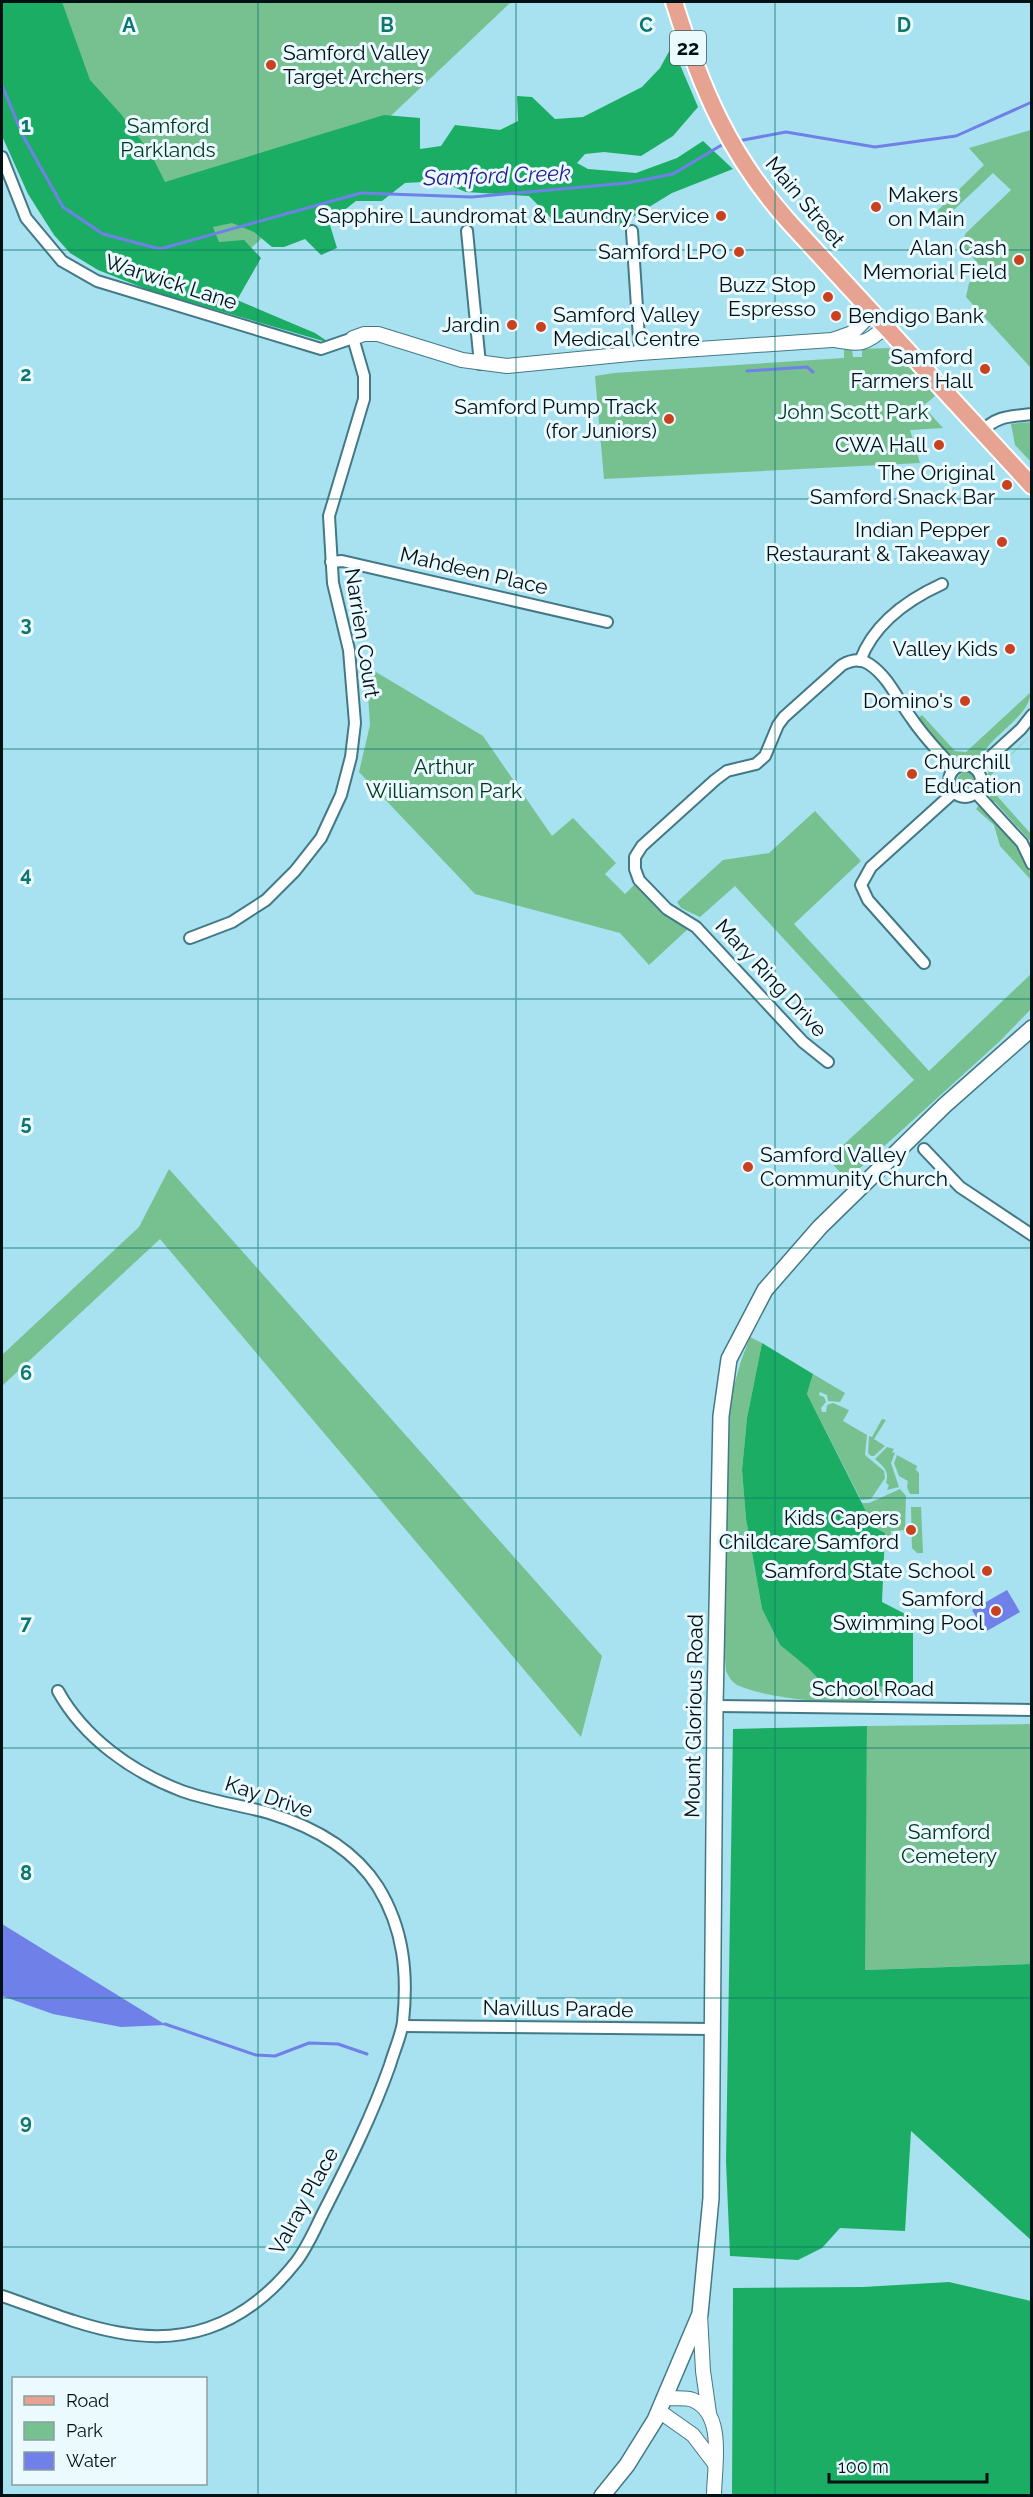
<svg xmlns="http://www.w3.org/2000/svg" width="1033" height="2497" viewBox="0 0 1033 2497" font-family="Raleway,sans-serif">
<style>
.green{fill:#77c191}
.forest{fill:#1cad64}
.water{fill:#7080e9}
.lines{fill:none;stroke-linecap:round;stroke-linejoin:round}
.stream{stroke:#7080e9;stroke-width:3}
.minor-casing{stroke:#437986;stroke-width:14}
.tertiary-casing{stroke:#437986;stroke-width:16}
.secondary-casing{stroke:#437986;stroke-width:18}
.primary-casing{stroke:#fff;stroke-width:20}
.minor{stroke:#fff;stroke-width:10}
.tertiary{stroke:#fff;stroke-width:14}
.secondary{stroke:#fff;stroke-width:15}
.primary{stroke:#e6a392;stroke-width:16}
.grid{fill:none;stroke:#0f766e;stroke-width:1.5;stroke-opacity:0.55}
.poi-dot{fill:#ca411f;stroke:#eafaff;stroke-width:2}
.labels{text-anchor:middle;stroke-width:6;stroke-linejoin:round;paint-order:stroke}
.shield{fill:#eafaff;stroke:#46575c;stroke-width:1.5}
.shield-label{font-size:20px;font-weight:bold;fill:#001116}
.poi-label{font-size:21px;fill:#001116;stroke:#eafaff;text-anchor:end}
.park-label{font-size:21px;fill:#00371b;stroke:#eafaff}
.street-label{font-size:21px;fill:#001116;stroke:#eafaff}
.water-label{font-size:22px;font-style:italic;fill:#271b97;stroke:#eafaff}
.grid-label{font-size:20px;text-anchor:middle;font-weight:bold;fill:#0f766e;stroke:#eafaff;stroke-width:6;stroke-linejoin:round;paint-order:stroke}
</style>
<rect width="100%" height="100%" fill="#a8e1ef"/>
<g class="green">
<polygon points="2,2 511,2 208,289"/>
<polygon points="1031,130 1032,130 1031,368 966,297 969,283 984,271 963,246 965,234 1011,190 993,173 940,223 933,215 984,165 969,148"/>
<polygon points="889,348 895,351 935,396 923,406 943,428 910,430 920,463 604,479 595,376 614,373 844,358 844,349 852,349 853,357 862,357 862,349"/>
<polygon points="1031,422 1032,422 1031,462 1015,445 1011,424"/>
<polygon points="366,666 483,736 552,836 573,818 616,863 605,874 625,894 636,883 672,920 689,928 649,965 620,933 475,894 359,772 370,725"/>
<path d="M1031 692C1029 718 990 735 980 759 952 769 932 737 916 720L922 715 955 751 966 752Z"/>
<path d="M1031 735 991 775V789L1031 834V842L995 802 993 803C981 784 986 771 1000 755L1009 756Z"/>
<circle cx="966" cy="781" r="9"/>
<path d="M979 805C996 817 1031 861 1031 880L1000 846 994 825 976 809Z"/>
<polygon points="815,811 861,861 794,924 929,1071 1031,974 1031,1009 1000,1041 847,1180 828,1159 914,1080 735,886 700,917 681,908 677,902 723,860 769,853"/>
<polygon points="169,1169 602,1656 581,1737 160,1239 2,1386 2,1355 139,1227"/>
<path d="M750 1337 762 1343 747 1418 742 1470 746 1519 762 1609 780 1645 808 1668 828 1689 913 1685C897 1691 881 1699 865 1702 835 1705 764 1698 737 1685 731 1681 729 1677 726 1671L720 1596 728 1407 741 1361Z"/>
<polygon points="813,1374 845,1393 840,1402 828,1401 827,1395 820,1392 819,1395 824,1397 826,1402 821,1408 822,1412 826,1412 827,1405 833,1403 849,1410 843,1421 867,1435 865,1455 884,1471 885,1478 871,1499 861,1500 807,1394"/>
<polygon points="882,1419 886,1420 874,1439 885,1446 874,1456 871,1456 868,1453 869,1436 872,1437"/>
<path d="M887 1447 894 1449 892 1452 895 1453 891 1463 899 1487 887 1490 889 1485 886 1483C890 1471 883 1466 875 1459Z"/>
<polygon points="897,1455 917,1466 916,1470 919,1473 919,1494 910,1494 907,1487 908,1481 899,1476 894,1463"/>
<polygon points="900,1489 906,1496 905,1530 891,1531 891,1548 885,1548 885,1533 874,1527 862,1503 869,1503"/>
<polygon points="911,1507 921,1507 923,1553 917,1553 912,1548"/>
<polygon points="1031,1724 1031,1964 864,1970 867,1726"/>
</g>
<g class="forest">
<polygon points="2,2 62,2 90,80 120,113 150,152 165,182 384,115 420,118 420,149 441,146 455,125 500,130 518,121 517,96 532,97 555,119 583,117 642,87 660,68 672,46 698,107 673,136 641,156 604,152 585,154 577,163 588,169 636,173 677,158 703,141 733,169 672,193 618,226 575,219 552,219 529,196 466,192 439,181 405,183 382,201 356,201 329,222 337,248 321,255 305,239 284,247 272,247 254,232 232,223 213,227 219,242 244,240 261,258 237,300 315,333 330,343 151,291 98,270 70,253 54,235 28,194 2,136"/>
<polygon points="762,1343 813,1374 807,1394 874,1527 885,1533 882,1602 913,1618 913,1685 828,1689 808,1668 780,1645 762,1609 746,1519 742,1470 747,1418"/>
<polygon points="867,1726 865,1970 1031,1964 1031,2240 911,2131 905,2231 840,2228 822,2248 798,2260 730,2256 726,2161 733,1729"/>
<polygon points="949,2282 1031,2301 1031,2495 732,2495 733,2288 863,2287"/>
</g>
<g class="water">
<polygon points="1007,1590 1020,1612 985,1632 972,1610"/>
<polygon points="2,1924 166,2025 121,2027 53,2014 2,1996"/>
</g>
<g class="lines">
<g class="stream">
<polyline points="2,85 23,136 63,207 103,234 160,249 361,193 472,197 627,183 673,174 725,143"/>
<polyline points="738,141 786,132 875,147 956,136 1032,102"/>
<polyline points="747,371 807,367 813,372"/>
<polyline points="165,2024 256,2055 275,2056 309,2043 338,2044 367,2054"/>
</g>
<g class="minor-casing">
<g id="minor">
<polyline points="2,157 26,218 62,261 97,281 321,349 353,338 364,376 364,399 329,516 333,583 349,650 355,723 351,757 341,795 321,838 295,871 266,900 232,922 190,938"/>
<polyline points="467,231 480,364"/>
<polyline points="632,231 640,353"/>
<path d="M981 432C998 415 1009 417 1032 414"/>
<polyline points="331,562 342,561 607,622"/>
<path d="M860 661C874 623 907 600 942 584"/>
<circle cx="965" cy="781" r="16"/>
<polyline points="977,769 1021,729 1032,715"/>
<polyline points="976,793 1022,843 1032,864"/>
<polyline points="924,963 868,900 861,885 871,867 954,792"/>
<path d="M828 1062 803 1042 696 927 667 909 639 880 635 869V857L642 846 715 780 727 771 756 764 765 756 778 725 784 717 842 665C851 660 860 658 869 664 889 677 898 701 912 719 924 737 940 753 954 769"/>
<polyline points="924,1149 960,1187 1032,1235"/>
<polyline points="715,1706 1032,1710"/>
<polyline points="403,2026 712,2029"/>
<path d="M2 2296C67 2318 138 2352 208 2328 244 2316 273 2291 296 2262 307 2248 315 2229 323 2213 348 2164 372 2116 390 2065 394 2051 401 2036 403 2022 408 1974 404 1929 378 1887 354 1849 311 1826 269 1813 240 1805 210 1801 182 1791 132 1772 84 1738 58 1691"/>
</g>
</g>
<g class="tertiary-casing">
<g id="tertiary">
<polyline points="353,338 364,334 378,334 462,360 507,366 640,353 832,340 852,333 872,313"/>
<path d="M834 340C859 345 866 345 885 327"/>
<polyline points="700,2314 703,2371 709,2413"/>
<path d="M665 2398C673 2399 686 2397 693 2400 726 2414 714 2467 714 2496"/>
<polyline points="659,2411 693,2435 715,2464"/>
</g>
</g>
<g class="secondary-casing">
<polyline id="secondary" points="602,2496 627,2465 655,2420 700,2314 711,2198 715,1706 721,1416 729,1359 765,1290 820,1227 945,1105 1032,1028"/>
</g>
<g class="primary-casing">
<path id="primary" d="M674 2C701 88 729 155 790 223L1032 486"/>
</g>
<use href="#minor" class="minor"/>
<use href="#tertiary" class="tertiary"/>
<use href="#secondary" class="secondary"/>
<use href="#primary" class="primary"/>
</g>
<path class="grid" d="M258 2V2496M516 2V2496M775 2V2496M2 250H1032M2 499H1032M2 749H1032M2 999H1032M2 1248H1032M2 1498H1032M2 1748H1032M2 1998H1032M2 2247H1032"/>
<g class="poi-dot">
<circle cx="271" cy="65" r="6"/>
<circle cx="876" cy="207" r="6"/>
<circle cx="721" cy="216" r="6"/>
<circle cx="739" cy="252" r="6"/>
<circle cx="1019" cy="260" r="6"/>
<circle cx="828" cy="297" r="6"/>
<circle cx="836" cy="316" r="6"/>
<circle cx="512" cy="325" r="6"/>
<circle cx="541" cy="327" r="6"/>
<circle cx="985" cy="369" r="6"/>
<circle cx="669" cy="419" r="6"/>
<circle cx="939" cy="445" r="6"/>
<circle cx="1007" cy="485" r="6"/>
<circle cx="1002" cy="542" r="6"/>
<circle cx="1010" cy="649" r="6"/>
<circle cx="965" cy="701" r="6"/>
<circle cx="912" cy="774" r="6"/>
<circle cx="748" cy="1167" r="6"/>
<circle cx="911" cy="1530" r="6"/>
<circle cx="987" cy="1571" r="6"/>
<circle cx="996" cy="1611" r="6"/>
</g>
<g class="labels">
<rect class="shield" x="670" y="31" width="36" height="34" rx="4.5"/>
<g class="shield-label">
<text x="688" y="55">22</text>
</g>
<g class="poi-label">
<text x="283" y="60" text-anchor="start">Samford Valley<tspan x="283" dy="24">Target Archers</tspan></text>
<text x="888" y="202" text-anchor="start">Makers<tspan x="888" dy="24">on Main</tspan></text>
<text x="709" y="223">Sapphire Laundromat &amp; Laundry Service</text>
<text x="1007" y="255">Alan Cash<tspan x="1007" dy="24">Memorial Field</tspan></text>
<text x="727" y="259">Samford LPO</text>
<text x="816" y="292">Buzz Stop<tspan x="816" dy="24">Espresso</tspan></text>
<text x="553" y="322" text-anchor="start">Samford Valley<tspan x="553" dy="24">Medical Centre</tspan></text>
<text x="848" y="323" text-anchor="start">Bendigo Bank</text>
<text x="500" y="332">Jardin</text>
<text x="973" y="364">Samford<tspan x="973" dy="24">Farmers Hall</tspan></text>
<text x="657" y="414">Samford Pump Track<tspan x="657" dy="24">(for Juniors)</tspan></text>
<text x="927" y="452">CWA Hall</text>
<text x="995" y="480">The Original<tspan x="995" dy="24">Samford Snack Bar</tspan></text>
<text x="990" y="537">Indian Pepper<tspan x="990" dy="24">Restaurant &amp; Takeaway</tspan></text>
<text x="998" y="656">Valley Kids</text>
<text x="953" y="708">Domino's</text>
<text x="924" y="769" text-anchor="start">Churchill<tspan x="924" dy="24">Education</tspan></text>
<text x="760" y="1162" text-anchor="start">Samford Valley<tspan x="760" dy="24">Community Church</tspan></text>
<text x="899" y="1525">Kids Capers<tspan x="899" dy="24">Childcare Samford</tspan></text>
<text x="975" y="1578">Samford State School</text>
<text x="984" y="1606">Samford<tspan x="984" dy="24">Swimming Pool</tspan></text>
</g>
<g class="park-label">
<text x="168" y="133">Samford<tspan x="168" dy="24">Parklands</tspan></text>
<text x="853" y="419">John Scott Park</text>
<text x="444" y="774">Arthur<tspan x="444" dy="24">Williamson Park</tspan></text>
<text x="949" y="1839">Samford<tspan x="949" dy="24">Cemetery</tspan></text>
</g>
<g class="street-label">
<text transform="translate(805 202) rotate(50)" y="7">Main Street</text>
<text transform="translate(171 282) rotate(18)" y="7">Warwick Lane</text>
<text transform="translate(474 571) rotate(13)" y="7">Mahdeen Place</text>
<text transform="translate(362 633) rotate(81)" y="7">Narrien Court</text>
<text transform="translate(771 978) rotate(47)" y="7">Mary Ring Drive</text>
<text x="873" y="1696">School Road</text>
<text transform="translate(694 1716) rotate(-89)" y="7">Mount Glorious Road</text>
<text transform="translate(269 1797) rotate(18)" y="7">Kay Drive</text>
<text transform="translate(558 2009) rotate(1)" y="7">Navillus Parade</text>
<text transform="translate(304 2201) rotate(-61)" y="7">Valray Place</text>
</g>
<g class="water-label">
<text transform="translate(497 175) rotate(-2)" y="8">Samford Creek</text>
</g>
</g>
<g class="grid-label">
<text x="129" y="32">A</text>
<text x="387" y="32">B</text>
<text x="646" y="32">C</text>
<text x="904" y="32">D</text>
<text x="26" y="132">1</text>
<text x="26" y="381">2</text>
<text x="26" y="631">3</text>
<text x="26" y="881">4</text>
<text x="26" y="1130">5</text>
<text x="26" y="1380">6</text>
<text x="26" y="1630">7</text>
<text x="26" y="1880">8</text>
<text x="26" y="2129">9</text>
</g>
<rect width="1033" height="2497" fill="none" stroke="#001116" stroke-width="6"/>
<rect x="12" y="2377" width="195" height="108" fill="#eafaff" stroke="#8c9da2" stroke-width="1.5"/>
<rect x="24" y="2396" width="30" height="9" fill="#e6a392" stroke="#8c9da2" stroke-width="1.5"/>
<text x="66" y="2407" font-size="18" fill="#001116">Road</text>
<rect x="24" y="2422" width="30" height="18" fill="#77c191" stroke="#8c9da2" stroke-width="1.5"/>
<text x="66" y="2437" font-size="18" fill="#001116">Park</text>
<rect x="24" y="2452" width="30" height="18" fill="#7080e9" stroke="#8c9da2" stroke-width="1.5"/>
<text x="66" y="2467" font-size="18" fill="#001116">Water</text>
<path d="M829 2473v9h158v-9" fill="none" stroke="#001116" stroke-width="3"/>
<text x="838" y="2473" font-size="18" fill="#001116" stroke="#eafaff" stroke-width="4.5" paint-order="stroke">100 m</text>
</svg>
